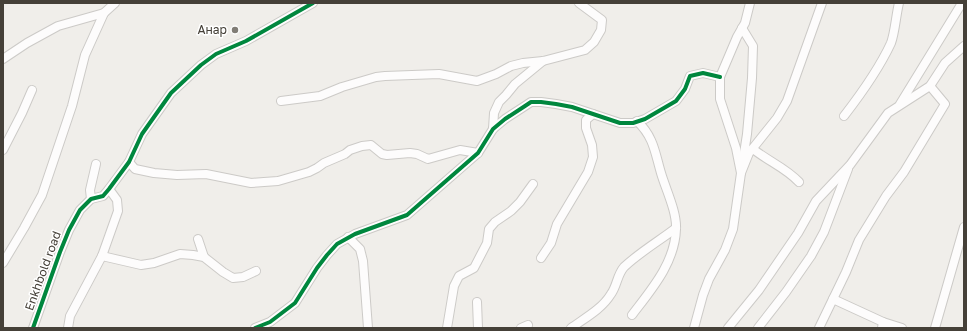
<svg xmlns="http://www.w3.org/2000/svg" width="967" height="331" viewBox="0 0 967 331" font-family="'Golos Text',sans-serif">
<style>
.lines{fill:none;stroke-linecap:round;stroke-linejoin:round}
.minor-casing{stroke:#cccac7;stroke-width:10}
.minor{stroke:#fdfcfc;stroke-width:8}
.cycleway-casing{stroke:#fff;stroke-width:6}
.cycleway{stroke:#00873e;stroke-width:4}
.poi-dot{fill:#817d76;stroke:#fff;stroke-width:1.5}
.labels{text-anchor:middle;stroke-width:3;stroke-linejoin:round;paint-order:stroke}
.poi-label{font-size:12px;fill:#454038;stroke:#fff;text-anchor:end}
.street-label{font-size:12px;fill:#454038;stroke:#fff}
</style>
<rect width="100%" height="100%" fill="#f0eeea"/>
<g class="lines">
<g class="minor-casing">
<g id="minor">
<polyline points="742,28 753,46 752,78 747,134 741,173 749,153 777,118 787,101 822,3"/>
<polyline points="3,59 27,43 58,26 104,13 115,3"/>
<polyline points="281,101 320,96 342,87 376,77 385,76 439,74 477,81 496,74 511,66 523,63 543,61 585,50 594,42 601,30 602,20 579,3"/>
<polyline points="900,104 962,3"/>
<path d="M844 116C861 94 879 69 891 43 895 32 896 15 899 3"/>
<polyline points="493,129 494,113 499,102 506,95 515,84 543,61"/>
<path d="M753 149C768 161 786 168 799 182"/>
<polyline points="3,150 22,113 32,90"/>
<polyline points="129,162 135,169 154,173 177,175 206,174 251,183 264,182 278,181 309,172 317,168 324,163 345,154 350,150 362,146 371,145 382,154 387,155 410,153 417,154 428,159 460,150 478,153"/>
<polyline points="91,199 90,190 96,164"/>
<polyline points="348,237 360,249 363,261 368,328"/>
<polyline points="198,239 204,257"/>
<polyline points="102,256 141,265 154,263 180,254 193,255 204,257 223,272 233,278 243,277 256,271"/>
<polyline points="541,258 551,243 557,224 588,172 593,157 592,145 586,128 586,120 593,114"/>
<polyline points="3,263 24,228 42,195 72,106 85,55 104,13"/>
<polyline points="833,299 883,322 882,328"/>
<polyline points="477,302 478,328"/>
<path d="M632 315C651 290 675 263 676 229 677 212 666 190 661 173 655 153 654 137 637 121"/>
<polyline points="883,322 902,328"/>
<polyline points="33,328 60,252 69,230 80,210 91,199 103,196 109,189 129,162 142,134 171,93 201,65 216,54 246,41 313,3"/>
<polyline points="68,328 70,316 102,256 118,211 117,200 109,189"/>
<polyline points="255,328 270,322 295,303 317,268 327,255 337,244 355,234 407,215 478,153 493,129 505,119 525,106 531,102 541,102 556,104 572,107 620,123 633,123 645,119 676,101 685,89 690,76 703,73 720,77"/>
<polyline points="447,328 454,286 459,276 474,268 487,243 489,229 495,222 511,211 520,202 533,184"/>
<polyline points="521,328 528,325"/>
<path d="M571 328C585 318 602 309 611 294 617 286 617 275 624 267 640 252 659 241 676 228"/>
<polyline points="694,328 703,295 709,279 725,250 733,229 741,173 736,148 720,99 720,77 737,37 745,23 750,3"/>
<polyline points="728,328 759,290 798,233 816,201 850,165 888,113 930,86 945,63 964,46"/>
<polyline points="758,328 786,292 811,256 824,232 848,169"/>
<polyline points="819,328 846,272 859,240 886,196 904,172 945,104 930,86"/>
<polyline points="935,328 964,227"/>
</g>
</g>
<use href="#minor" class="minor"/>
<g class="cycleway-casing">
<g id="cycleway">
<polyline points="33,328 60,252 69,230 80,210 91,199 103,196 109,189 129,162 142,134 171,93 201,65 216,54 246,41 313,3"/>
<polyline points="255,328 270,322 295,303 317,268 327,255 337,244 355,234 407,215 478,153 493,129 505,119 525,106 531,102 541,102 556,104 572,107 620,123 633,123 645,119 676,101 685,89 690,76 703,73 720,77"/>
</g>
</g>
<use href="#cycleway" class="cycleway"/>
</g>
<circle class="poi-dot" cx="235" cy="30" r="4"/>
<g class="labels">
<g class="poi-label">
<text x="227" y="34">Анар</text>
</g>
<g class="street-label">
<text transform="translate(43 271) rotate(-70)" y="4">Enkhbold road</text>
</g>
</g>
<rect width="967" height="331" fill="none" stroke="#454038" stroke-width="8"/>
</svg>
